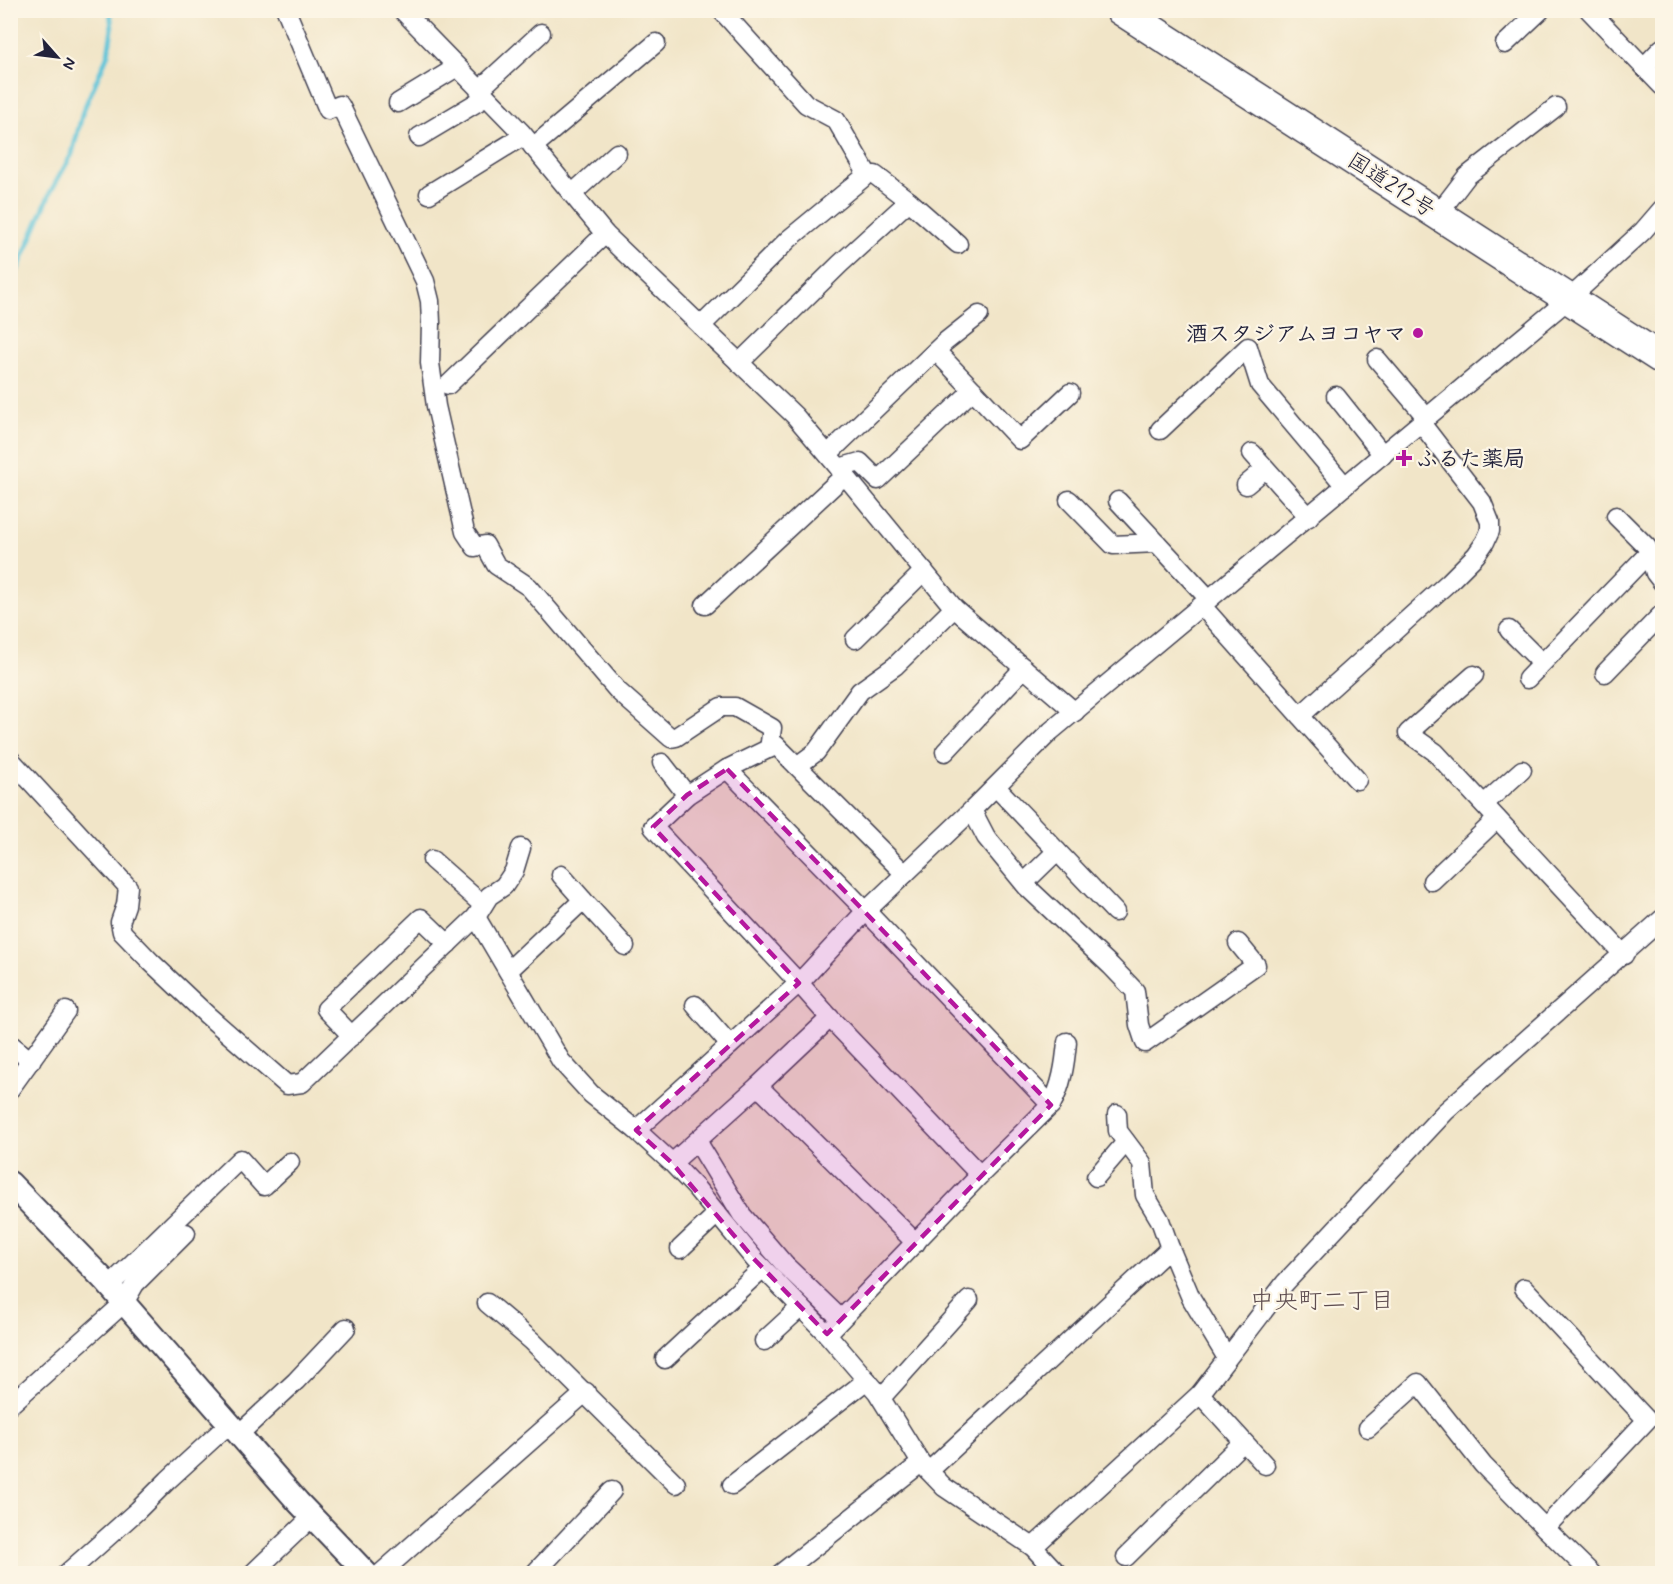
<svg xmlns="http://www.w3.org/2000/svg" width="1673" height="1584" viewBox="0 0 1673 1584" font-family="Mynerve,'Klee One',sans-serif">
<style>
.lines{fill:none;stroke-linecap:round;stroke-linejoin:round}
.stream{stroke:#5bc3d8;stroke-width:5}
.minor-casing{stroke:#413f50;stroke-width:21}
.tertiary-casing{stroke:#413f50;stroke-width:26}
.trunk-casing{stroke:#413f50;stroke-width:33}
.minor{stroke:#fff;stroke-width:18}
.tertiary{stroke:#fff;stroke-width:22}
.trunk{stroke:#fff;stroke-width:30}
.marked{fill:#b5179e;fill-opacity:0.2;stroke:#b5179e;stroke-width:4.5;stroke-dasharray:12 8;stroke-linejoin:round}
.poi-dot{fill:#b5179e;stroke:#fcf5e5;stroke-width:2}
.labels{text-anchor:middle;stroke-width:4.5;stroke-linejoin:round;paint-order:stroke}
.street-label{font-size:22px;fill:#22223b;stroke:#fcf5e5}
.poi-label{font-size:22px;font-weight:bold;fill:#22223b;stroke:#fcf5e5;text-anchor:end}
.neighbourhood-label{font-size:24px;fill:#5e4d50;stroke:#fcf5e5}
</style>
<rect width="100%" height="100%" fill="#fcf5e5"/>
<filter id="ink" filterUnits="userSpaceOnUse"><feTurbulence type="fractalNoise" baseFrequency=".0167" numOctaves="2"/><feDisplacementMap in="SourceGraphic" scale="12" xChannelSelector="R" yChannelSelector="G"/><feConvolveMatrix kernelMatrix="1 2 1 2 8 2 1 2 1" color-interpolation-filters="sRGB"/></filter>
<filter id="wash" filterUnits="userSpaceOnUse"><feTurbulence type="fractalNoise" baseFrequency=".008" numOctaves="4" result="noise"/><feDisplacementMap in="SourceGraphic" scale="24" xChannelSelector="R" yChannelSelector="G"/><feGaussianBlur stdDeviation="1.35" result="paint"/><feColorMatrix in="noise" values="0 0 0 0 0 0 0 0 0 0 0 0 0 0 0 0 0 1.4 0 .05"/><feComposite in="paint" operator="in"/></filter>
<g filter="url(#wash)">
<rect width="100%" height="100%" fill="#f1e5c8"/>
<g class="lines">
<polyline class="stream" points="10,287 51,191 72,154 83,111 108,54 112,29 110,10"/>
</g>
</g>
<g filter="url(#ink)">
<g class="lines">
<g class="minor-casing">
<g id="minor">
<polyline points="286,10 328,110 340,105 425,281 430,301 431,323 430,363 436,406 465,532 475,547 485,545 496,565 529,587 618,691 671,738 676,737 721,707 735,707 772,728 769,749"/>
<polyline points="402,10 521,132 605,234 795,416 839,468 954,608 1075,712"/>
<polyline points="1589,10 1662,86"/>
<polyline points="1505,44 1541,10"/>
<polyline points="1644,67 1662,48"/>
<polyline points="479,90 541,33"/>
<polyline points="398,103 457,67"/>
<polyline points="419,137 486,97"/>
<polyline points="533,147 656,43"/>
<polyline points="875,175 909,201"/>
<polyline points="429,194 523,136"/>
<polyline points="572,194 617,153"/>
<polyline points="1438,214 1467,176 1556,107"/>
<polyline points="701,326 789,239 863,178 865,170 836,120 806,104 721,10"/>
<polyline points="1377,359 1427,418"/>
<polyline points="739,363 840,264 909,201 958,244"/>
<polyline points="448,385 605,234"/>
<polyline points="973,390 1020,440 1070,393"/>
<polyline points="1336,396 1383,455"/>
<polyline points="1160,430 1248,347 1260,385 1345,486"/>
<polyline points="1252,453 1309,517"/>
<polyline points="828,454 945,342 979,315"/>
<polyline points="839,468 860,462 878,480 973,390 936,351"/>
<polyline points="1246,485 1265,469"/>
<polyline points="1069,500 1113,545 1157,543"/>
<polyline points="1118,501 1209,599"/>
<polyline points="1616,516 1647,547 1655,573 1662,582"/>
<polyline points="705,605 845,475"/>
<polyline points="1202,606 1357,780"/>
<polyline points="1509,630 1542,663"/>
<polyline points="855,639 924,571"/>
<polyline points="1605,673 1662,614"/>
<polyline points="1474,675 1408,733 1435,752 1624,955"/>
<polyline points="1527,679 1649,553"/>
<polyline points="1300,716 1449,582 1476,555 1485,542 1490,531 1490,522 1482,502 1421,423"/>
<polyline points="945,752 1024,668"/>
<polyline points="10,759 128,887 126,905 120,922 122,932 151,962 207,1015 287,1085 302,1083 476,917 489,896 504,886 514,871 521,848"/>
<polyline points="662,763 687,795"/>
<polyline points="797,766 816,752 860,691 895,666 954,608"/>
<polyline points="727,769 866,911 1051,1105 980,1175 827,1334"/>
<polyline points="996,787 1115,912"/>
<polyline points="1484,804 1522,770"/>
<polyline points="972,810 986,837 1027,887 1111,966 1135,991 1139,1025 1145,1043 1256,965 1238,943"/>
<polyline points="432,860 483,905"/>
<polyline points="905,874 776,745 727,769 687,795 653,827 799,983 830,1018 980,1175"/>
<polyline points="1432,881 1497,819"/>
<polyline points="1024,883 1057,851"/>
<polyline points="583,900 625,946"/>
<polyline points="476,917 561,1061 591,1094 636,1130 672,1163 696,1188 755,1260 827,1334 877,1392 921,1463 944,1487 1033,1547 1058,1574"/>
<polyline points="508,971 583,900 561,875"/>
<polyline points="695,1005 730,1045"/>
<polyline points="352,1036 326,1009 421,918 448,944"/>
<polyline points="10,1044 31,1061"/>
<polyline points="758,1086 916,1243"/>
<polyline points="10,1089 66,1011"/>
<path d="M1051 1105C1062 1086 1065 1064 1067 1042"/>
<polyline points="1117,1114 1118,1131 1142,1163 1145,1195 1160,1220 1170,1248 1191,1298 1227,1358"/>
<polyline points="636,1130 799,983 866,911 972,810 1051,731 1570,298 1643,231 1662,209"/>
<polyline points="697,1141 742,1215 785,1265 841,1319"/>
<polyline points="672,1163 758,1086 830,1018"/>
<polyline points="1096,1177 1126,1142"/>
<polyline points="680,1249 717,1214"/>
<polyline points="109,1286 240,1159 264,1186 290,1162"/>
<polyline points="1524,1288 1647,1420 1545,1528"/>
<polyline points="487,1303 532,1341 676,1484"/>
<polyline points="764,1341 801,1307"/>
<polyline points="665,1359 763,1268"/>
<polyline points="1200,1394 1265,1465"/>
<polyline points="881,1398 969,1300"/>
<polyline points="10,1405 124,1303 135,1284 186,1233"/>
<polyline points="1368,1428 1418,1383 1483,1465 1545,1528 1592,1574"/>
<polyline points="239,1434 296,1381 346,1328"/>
<polyline points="929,1471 1170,1248"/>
<polyline points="732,1485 867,1380"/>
<polyline points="1033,1547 1200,1394 1285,1283 1445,1112 1662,919"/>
<polyline points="1126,1557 1243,1442"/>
<polyline points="66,1574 138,1510 168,1480 230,1423"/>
<polyline points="252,1574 313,1516"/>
<polyline points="380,1574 586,1392"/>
<polyline points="534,1574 612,1491"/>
<polyline points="780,1574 921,1463"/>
</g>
</g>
<g class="tertiary-casing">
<polyline id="tertiary" points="10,1183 105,1281 298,1502 367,1574"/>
</g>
<g class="trunk-casing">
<polyline id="trunk" points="1121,10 1662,359"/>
</g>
<use href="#minor" class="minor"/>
<use href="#tertiary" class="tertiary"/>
<use href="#trunk" class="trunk"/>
</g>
</g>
<path class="marked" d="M727 769 1051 1105 827 1334 755 1260 672 1163 636 1130 799 983 653 827 687 795Z"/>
<g class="poi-dot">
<circle cx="1418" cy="333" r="6"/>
<path d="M1401 449h6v6h6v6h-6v6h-6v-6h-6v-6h6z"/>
</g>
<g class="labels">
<g class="street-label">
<text transform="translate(1392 184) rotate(33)" y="8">国道212号</text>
</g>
<g class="poi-label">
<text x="1406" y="341">酒スタジアムヨコヤマ</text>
<text x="1416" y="466" text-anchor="start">ふるた薬局</text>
</g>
<g class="neighbourhood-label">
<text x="1322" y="1308">中央町二丁目</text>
</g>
</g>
<rect width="1673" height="1584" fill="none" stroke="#fcf5e5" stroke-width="36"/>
<g transform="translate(57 57) rotate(118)" stroke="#fcf5e5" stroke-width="4.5" paint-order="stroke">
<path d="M0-4.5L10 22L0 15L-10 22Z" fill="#22223b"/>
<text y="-9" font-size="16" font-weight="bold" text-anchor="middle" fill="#22223b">N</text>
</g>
</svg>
